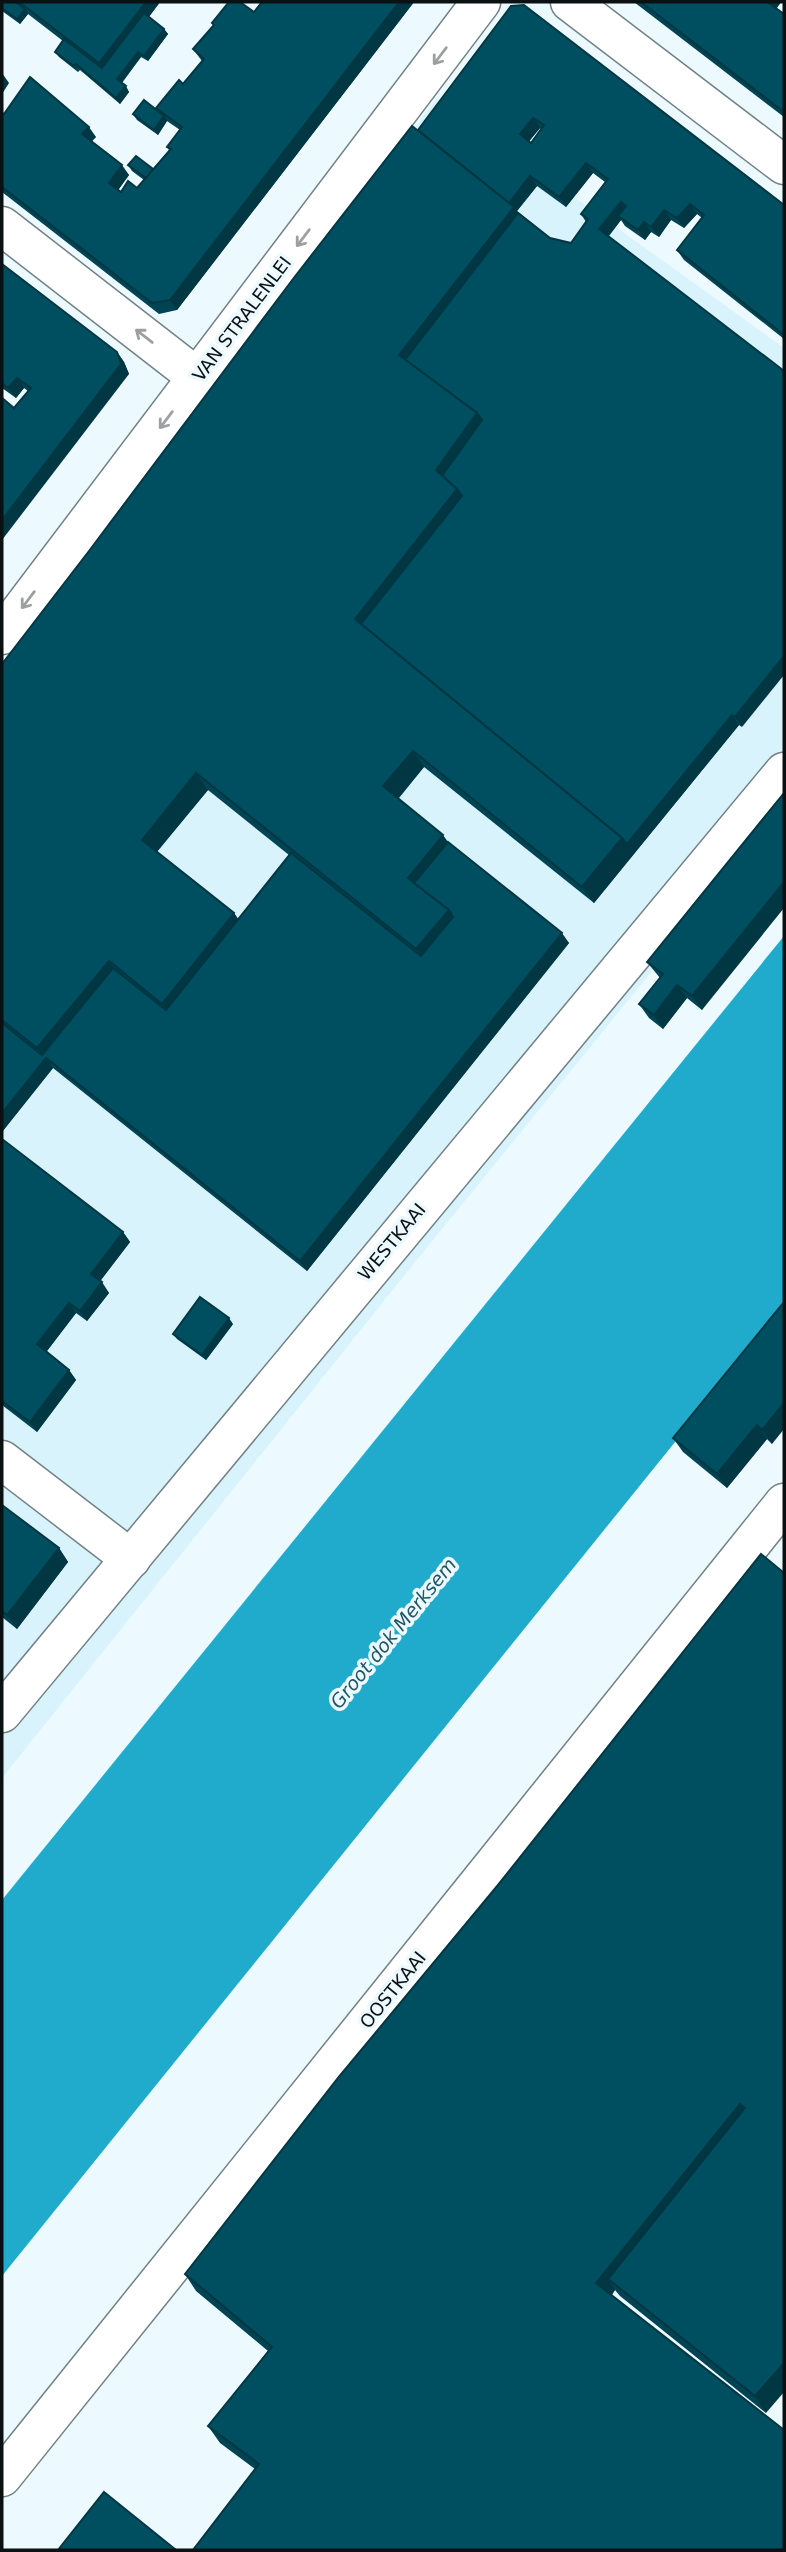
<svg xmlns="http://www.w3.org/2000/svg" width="786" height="2552" viewBox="0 0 786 2552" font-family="'DejaVu Sans',sans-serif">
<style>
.built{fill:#d9f3fc}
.water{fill:#20abcd}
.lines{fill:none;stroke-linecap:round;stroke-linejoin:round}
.minor-casing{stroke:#718186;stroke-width:41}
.minor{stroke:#fff;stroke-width:38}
.wall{fill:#004453;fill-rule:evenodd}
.shaded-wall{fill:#003743}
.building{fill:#004f60;stroke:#003743;stroke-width:2;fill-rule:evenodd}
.oneway{stroke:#9da0a1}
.labels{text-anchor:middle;stroke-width:7;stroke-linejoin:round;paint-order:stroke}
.street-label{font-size:18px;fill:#0b1113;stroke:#ecfaff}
.water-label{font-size:19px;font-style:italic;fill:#225665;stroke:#ecfaff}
</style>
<rect width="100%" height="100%" fill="#ecfaff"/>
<polygon class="built" points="437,98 784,348 784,809 403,1277 2,1778 2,667"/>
<polygon class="water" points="784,936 784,1307 2,2276 2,1900"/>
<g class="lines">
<g class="minor-casing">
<g id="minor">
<polyline points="570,2 784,165"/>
<polyline points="2,226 198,378"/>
<polyline points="2,635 481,2"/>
<polyline points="2,1460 131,1559"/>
<polyline points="2,1713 784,772"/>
<polyline points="2,2477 784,1503"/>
</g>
</g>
<use href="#minor" class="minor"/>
</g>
<g class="wall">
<polygon points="2,2 160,2 149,17 164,29 168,34 148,61 141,57 122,83 129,92 120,104 80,70 78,72 59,57 55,52 63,41 28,14 20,24 2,11"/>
<polygon points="262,2 414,2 177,310 159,314 2,192 2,113 96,137 92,141 129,175 118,190 121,192 137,188 144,180 132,171 128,165 153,169 169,150 167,147 180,130 167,121 158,135 137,120 133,114 159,113 156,108 183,84 202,61 193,49 254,12"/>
<polygon points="634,2 781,2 776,9 784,14 784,117"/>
<path d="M511 6 784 205V339L684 260 677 250 702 218 697 214 684 228 671 220 659 237 651 232 645 240 625 226 621 220 609 236 742 727 739 725 594 903 424 767 398 798 448 842 569 943 307 1271 53 1068 2 1132V664L418 130ZM540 128 541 129 531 143 529 141ZM593 173 605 182 581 214 586 222 571 243 550 238 517 211 537 186 566 207ZM208 790 289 855 238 919 234 913 157 852Z"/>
<polygon points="2,264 117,352 124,362 129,374 14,408 28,391 24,388 16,398 2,388"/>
<polygon points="784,793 702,1010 687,998 663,1029 649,1018 639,1004 660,978 647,962"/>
<polygon points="2,1139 123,1232 130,1242 100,1281 109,1293 87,1321 76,1313 46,1352 69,1370 76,1380 37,1432 2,1405"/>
<polygon points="784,1302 772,1444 767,1439 727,1488 683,1452 673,1438"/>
<polygon points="233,1324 206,1360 177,1339 173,1334"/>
<polygon points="2,1505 59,1548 68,1562 17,1629 2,1617"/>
<polygon points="761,1554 766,2413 620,2296 615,2290 612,2295 255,2469 220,2443 208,2426 268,2351 196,2291 185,2274 498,1885"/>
</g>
<g class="shaded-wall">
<polygon points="146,2 160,2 106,73 99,63"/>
<polygon points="399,2 414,2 177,310 170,300"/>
<polygon points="767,2 781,2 774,12"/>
<polygon points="25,9 28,14 20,24 17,19"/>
<polygon points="164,29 168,34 148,61 144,56"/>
<polygon points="138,52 141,57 120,84 117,79"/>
<polygon points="2,73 9,83 2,94"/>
<polygon points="126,86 129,92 120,104 116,98"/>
<polygon points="164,116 167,121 158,135 154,130"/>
<polygon points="533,118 540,128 527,144 520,134"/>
<polygon points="89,127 96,137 89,144 82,134"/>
<polygon points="586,163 593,173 566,207 559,197"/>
<polygon points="122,165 129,175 116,193 109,183"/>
<polygon points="530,176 537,186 517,211 525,223 413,369 399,355 507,205"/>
<polygon points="621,202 628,212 618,216 621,220 606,239 599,229"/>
<polygon points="690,204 697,214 684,228 677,218"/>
<polygon points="664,210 671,220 659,237 651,227"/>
<polygon points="644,222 651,232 645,240 638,230"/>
<polygon points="117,352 124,362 129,374 2,540 2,520"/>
<polygon points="17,378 24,388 16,398 8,388"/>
<polygon points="477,413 489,430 450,485 436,470"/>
<polygon points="457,489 469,506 369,633 355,619"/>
<polygon points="784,656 784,675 742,727 735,717"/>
<polygon points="732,715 739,725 594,903 582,887 622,838"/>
<polygon points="413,751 424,767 395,803 383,786"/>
<polygon points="196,773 208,790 153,856 142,840"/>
<polygon points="443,835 455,852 422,892 408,878"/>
<polygon points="784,882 784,908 702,1010 692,996"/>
<polygon points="449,910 460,927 428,966 416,949"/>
<polygon points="234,913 245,929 173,1020 162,1004"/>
<polygon points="562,933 569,943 307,1271 300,1261"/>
<polygon points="109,961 120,978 46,1058 53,1068 2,1132 2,1113 45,1059 37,1048"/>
<polygon points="677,985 687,998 663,1029 654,1015"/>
<polygon points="123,1232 130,1242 98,1284 91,1274"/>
<polygon points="102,1282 109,1293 87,1321 80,1311"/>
<polygon points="69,1303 76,1313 44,1355 37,1344"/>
<polygon points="229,1318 233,1324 206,1360 202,1355"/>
<polygon points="69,1370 76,1380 37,1432 30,1422"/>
<polygon points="784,1403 784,1429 772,1444 762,1430"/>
<polygon points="757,1425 767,1439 727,1488 717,1474"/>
<polygon points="59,1548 68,1562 17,1629 7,1615"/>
<polygon points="740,2104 752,2121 608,2279 615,2290 608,2299 596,2283"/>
<polygon points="784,2363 784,2392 766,2413 755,2396"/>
</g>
<g class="building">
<polygon points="2,2 15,2 25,9 17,19 2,8"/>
<polygon points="19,2 146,2 99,63"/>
<polygon points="227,2 240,2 254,12 262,2 399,2 170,300 152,303 2,187 2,113 4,114 30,77 89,127 82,134 122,165 109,183 121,192 128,181 137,188 171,149 167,147 182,127 156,108 179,80 183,84 204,59 193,49 214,25 212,23 228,3"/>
<polygon points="641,2 767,2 784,14 784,112"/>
<path d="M524 5 784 205V335L677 250 704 215 690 204 677 218 664 210 651 227 644 222 638 230 618 216 626 206 621 202 599 229 784 371V656L735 717 732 715 627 844 622 838 361 624 462 496 457 489 442 476 482 420 477 413 405 360 518 213 550 238 571 243 588 219 581 214 608 179 586 163 559 197 530 176 509 203 418 130 511 6ZM533 118 544 125 531 143 520 134Z"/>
<polygon points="144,13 164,29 144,56 138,52 117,79 126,86 116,98 76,64 74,66 55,52 64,39 102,68"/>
<polygon points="144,100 164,116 154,130 133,114"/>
<polygon points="412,126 514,207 399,355 477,413 436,470 457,489 355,619 622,838 582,887 413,751 383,786 443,835 408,878 449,910 416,949 196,773 142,840 234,913 162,1004 109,961 37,1048 2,1020 2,664 89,551 293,279"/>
<polygon points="136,156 153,169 146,178 128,165"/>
<polygon points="2,264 117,352 121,364 2,520 2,398 14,408 31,388 17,378 8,388 2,383"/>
<polygon points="784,793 784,882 692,996 677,985 654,1015 639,1004 663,974 647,962"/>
<polygon points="448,842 562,933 300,1261 46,1058 2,1113 2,1023 42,1055 113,968 166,1010 291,853 421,956 453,917 449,910 414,883"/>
<polygon points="2,1139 123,1232 91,1274 102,1282 80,1311 69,1303 37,1344 69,1370 30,1422 2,1401"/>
<polygon points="200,1297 229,1318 202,1355 173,1334"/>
<polygon points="784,1302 784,1403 762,1430 757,1425 717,1474 673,1438"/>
<polygon points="2,1505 59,1548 7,1615 2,1611"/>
<polygon points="761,1554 784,1573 784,2363 755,2396 608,2279 745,2108 740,2104 596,2283 784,2430 784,2550 193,2550 259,2464 208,2426 272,2347 185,2274 338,2078 498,1885"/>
<polygon points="104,2492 176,2550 58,2550"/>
</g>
<defs><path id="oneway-shaft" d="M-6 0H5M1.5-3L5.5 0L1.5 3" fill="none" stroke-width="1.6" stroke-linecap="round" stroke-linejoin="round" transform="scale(1.75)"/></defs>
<g class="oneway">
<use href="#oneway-shaft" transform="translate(440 56) rotate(127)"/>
<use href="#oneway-shaft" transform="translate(303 238) rotate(127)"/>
<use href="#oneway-shaft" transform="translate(144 336) rotate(-142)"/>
<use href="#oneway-shaft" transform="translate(166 420) rotate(127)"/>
<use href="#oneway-shaft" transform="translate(28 600) rotate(127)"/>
</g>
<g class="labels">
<g class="street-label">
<text transform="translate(242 319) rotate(-53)" y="6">VAN STRALENLEI</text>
<text transform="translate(392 1242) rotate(-50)" y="6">WESTKAAI</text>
<text transform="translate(393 1990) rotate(-51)" y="6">OOSTKAAI</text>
</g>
<g class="water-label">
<text transform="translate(393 1633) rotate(-51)" y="7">Groot dok Merksem</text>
</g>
</g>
<rect width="786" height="2552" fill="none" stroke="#0b1113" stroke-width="7"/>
</svg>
